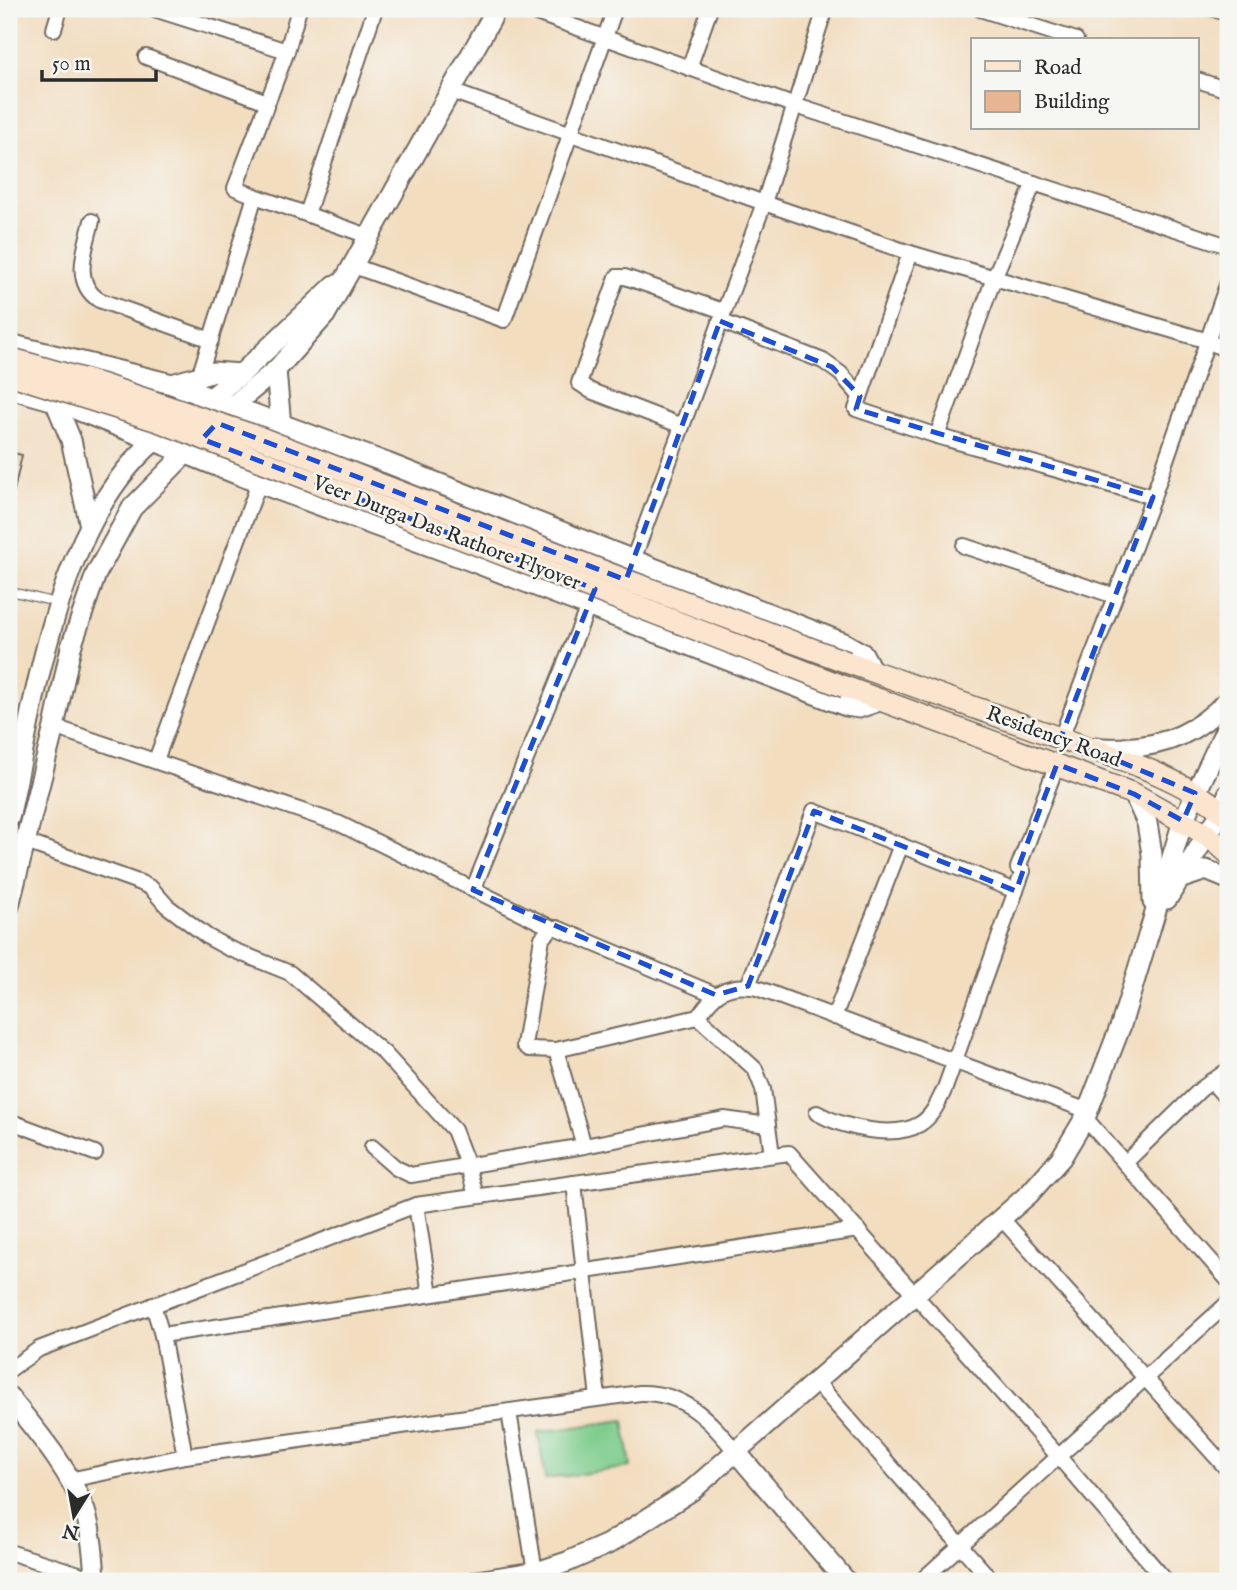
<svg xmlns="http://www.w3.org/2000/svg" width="1237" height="1590" viewBox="0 0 1237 1590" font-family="'IM FELL English',serif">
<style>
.green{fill:#7dcc8c;stroke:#547c5c;stroke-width:2}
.building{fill:#e7b592}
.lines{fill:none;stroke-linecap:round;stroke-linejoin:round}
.service-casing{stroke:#71695f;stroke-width:10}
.minor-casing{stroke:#71695f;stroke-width:18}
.tertiary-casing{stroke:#71695f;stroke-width:23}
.secondary-casing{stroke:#71695f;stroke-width:24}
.service{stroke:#fff;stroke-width:7}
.minor{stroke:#fff;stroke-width:14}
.tertiary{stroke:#fff;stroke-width:19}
.secondary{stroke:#fce5cf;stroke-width:21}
.secondary-bridge-casing{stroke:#71695f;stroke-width:24;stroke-linecap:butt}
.secondary-bridge{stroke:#fce5cf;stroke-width:21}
.marked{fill:none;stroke:#1d4ed8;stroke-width:5;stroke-dasharray:14 9;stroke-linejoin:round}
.labels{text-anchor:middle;stroke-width:5;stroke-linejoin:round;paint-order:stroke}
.street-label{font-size:21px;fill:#2b2b2b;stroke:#f6f6f2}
</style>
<rect width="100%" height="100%" fill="#f6f6f2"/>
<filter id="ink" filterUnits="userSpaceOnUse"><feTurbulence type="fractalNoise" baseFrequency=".0143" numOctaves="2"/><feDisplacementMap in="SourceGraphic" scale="14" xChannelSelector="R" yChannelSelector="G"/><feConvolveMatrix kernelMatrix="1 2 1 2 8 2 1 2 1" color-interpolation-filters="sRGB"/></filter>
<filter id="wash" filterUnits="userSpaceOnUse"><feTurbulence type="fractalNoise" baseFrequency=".00686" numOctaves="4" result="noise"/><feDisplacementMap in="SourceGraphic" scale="28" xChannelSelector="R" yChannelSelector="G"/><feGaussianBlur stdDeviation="1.57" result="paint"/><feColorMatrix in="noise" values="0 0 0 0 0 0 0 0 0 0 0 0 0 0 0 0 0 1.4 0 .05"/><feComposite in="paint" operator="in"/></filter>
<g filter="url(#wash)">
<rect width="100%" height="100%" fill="#f2ddbf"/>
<polygon class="green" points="624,1420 631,1467 545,1479 538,1432"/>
<g id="blocks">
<polygon class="building" points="9,452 22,455 14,491 9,490"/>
</g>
</g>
<g filter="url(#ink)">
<use href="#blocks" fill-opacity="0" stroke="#71695f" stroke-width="2"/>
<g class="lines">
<g class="service-casing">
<g id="service">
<polyline points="1202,9 1228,18"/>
<polyline points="9,591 58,603"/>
</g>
</g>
<g class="minor-casing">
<g id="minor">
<polyline points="154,9 287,51 235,188 255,196"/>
<polyline points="525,9 793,105 1228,246"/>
<polyline points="980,9 1076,40"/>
<polyline points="54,29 60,9"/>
<polyline points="287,51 299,9"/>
<polyline points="146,57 267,102"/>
<polyline points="689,68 710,9"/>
<polyline points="1197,80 1228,90"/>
<polyline points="451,91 764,203 910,253 1208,341 1228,351"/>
<polyline points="307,214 375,9"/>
<path d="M92 221C86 247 71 282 99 300L211 340"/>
<polyline points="910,253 856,409 937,436 1153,497"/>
<polyline points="351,265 504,320 615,9"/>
<polyline points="720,321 823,361 841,374 860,396"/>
<polyline points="200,374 255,196 368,236"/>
<polyline points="682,426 591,391 579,383 617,277 625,277 723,311"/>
<polyline points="937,436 994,278 1034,183"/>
<polyline points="964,546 1115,596"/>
<polyline points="633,560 764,203 825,9"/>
<polyline points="54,727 340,824 552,928"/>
<polyline points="1061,738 1153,497 1228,282"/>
<polyline points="156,760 259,483"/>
<polyline points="26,842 141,883 151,888 167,906 208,937 228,948 290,973 384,1053 454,1130 468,1166 476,1196"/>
<polyline points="473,890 588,607"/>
<polyline points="748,986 814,811 1016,891"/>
<path d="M698 1017C714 993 727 982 757 988L1088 1111"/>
<polyline points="834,1017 901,845"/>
<polyline points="556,1050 529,1049 524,1045 542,938 552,928 557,928 716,995"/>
<polyline points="1211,1081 1228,1100"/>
<path d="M817 1113C842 1127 893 1140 920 1124 933 1116 939 1101 945 1088L1023 871 1018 868 1057 764"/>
<polyline points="1085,1118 1228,1280"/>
<polyline points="9,1121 95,1153"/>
<polyline points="584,1146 724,1119 768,1125"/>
<polyline points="372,1147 396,1168 411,1175 584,1146 556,1050 698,1017 755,1069 763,1089 772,1155"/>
<polyline points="1126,1162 1201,1089 1228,1070"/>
<polyline points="574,1183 598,1398"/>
<polyline points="416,1205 430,1294"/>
<polyline points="1002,1219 1228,1470"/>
<polyline points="153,1305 162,1335 185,1456"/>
<polyline points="162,1335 858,1230"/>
<polyline points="9,1370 39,1349 416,1205 789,1153 1058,1456 1166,1581"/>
<polyline points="817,1383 992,1581"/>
<polyline points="510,1418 535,1572"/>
<path d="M69 1480 185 1456 640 1393C686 1392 710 1421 737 1453"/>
<polyline points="9,1552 95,1579"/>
<polyline points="921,1581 1228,1303"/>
</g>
</g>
<g class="tertiary-casing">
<g id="tertiary">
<polyline points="9,344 172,384 387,463 844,643 863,654 872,671"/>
<polyline points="276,370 281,426"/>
<polyline points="172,384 214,372 241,374"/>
<polyline points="9,388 55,401 259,483 471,561 846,706 859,708 882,700"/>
<polyline points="57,397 55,401 71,440 90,526"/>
<polyline points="201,406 241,374 335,285"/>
<path d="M1096 747C1105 749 1113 748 1123 748 1168 746 1197 732 1228 700"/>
<polyline points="1134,794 1147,823 1152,854 1153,902"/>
<path d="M9 818C36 697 58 513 163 434"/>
<polyline points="1179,879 1206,870 1228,879"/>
<polyline points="1167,899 1222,811 1228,794"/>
<polyline points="9,906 54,727 71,647 96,574 132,508 231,407 276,370 325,315 491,19 494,9"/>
<path d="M9 1397C37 1432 69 1468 85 1511 92 1533 94 1558 95 1581"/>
<polyline points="737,1453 846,1581"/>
<polyline points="477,1581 540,1571 567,1562 608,1544 691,1491 1029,1194 1061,1158 1085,1118 1121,1025 1183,821 1228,724"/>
</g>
</g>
<g class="secondary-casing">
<g id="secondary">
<path d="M847 662C916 686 985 711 1054 736 1113 756 1180 776 1228 816"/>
<polyline points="845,687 1134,794 1207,835 1228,853"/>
</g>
</g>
<use href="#service" class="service"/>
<use href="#minor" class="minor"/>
<use href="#tertiary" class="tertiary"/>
<use href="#secondary" class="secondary"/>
<g class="secondary-bridge-casing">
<g id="secondary-bridge">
<polyline points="9,358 100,384 261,438 623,579 847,662"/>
<polyline points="9,374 158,421 845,687"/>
</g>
</g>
<use href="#secondary-bridge" class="secondary-bridge"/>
</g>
</g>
<path class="marked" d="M720 321 832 367 860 396 856 409 1153 497 1061 737 1195 793 1183 821 1134 794 1057 764 1018 868 1023 871 1016 891 814 811 748 986 716 995 473 890 595 589 202 439 217 423 626 580Z"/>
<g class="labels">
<g class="street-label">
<text transform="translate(447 532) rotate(21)" y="7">Veer Durga Das Rathore Flyover</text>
<text transform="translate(1054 736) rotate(20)" y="7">Residency Road</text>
</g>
</g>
<rect width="1237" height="1590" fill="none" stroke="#f6f6f2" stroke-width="35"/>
<rect x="971" y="38" width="228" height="91" fill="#f6f6f2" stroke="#a5a5a2" stroke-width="2"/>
<rect x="985" y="61" width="35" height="10" fill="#fce5cf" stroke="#a5a5a2" stroke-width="2"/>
<text x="1034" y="74" font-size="21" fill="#2b2b2b">Road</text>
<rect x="985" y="91" width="35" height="21" fill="#e7b592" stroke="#a5a5a2" stroke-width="2"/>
<text x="1034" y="108" font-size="21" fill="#2b2b2b">Building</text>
<g transform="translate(74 1516) rotate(191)" stroke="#f6f6f2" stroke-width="5" paint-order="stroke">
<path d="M0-5L12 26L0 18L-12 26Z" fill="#2b2b2b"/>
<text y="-10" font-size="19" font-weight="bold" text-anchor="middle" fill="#2b2b2b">N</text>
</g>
<path d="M42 70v10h114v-10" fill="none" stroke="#2b2b2b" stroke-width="3.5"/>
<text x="52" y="70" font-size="21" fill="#2b2b2b" stroke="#f6f6f2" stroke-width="5" paint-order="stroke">50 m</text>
</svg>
